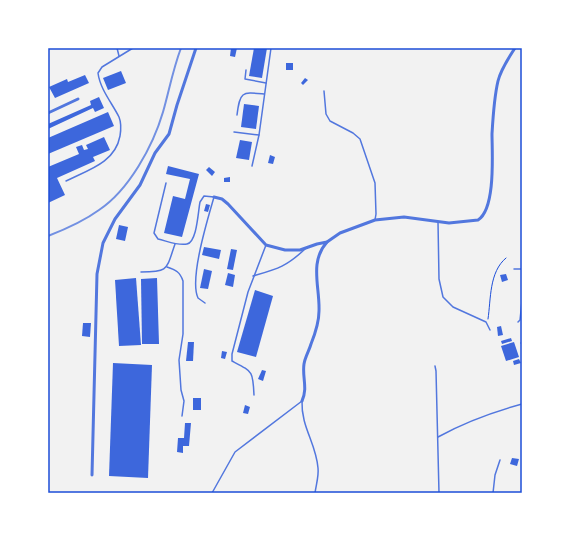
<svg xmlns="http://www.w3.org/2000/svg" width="570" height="541" viewBox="0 0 570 541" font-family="Ubuntu,sans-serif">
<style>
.building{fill:#3d67dc}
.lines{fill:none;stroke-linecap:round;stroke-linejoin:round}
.path{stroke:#1d4ed8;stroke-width:1}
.service{stroke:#5277de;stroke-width:1.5}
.minor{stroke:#5277de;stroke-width:3}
.rail{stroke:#7290e2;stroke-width:2}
.neatline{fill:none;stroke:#1d4ed8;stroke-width:1.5}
</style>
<rect width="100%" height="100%" fill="#f2f2f2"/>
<g class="building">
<polygon points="231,48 237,48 235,57 230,56"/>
<polygon points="254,48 267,48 262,78 249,76"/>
<rect x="286" y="63" width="7" height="7"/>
<polygon points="121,71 126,83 108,90 103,78"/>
<polygon points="85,75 89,83 55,98 49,87 67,79 68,82"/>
<polygon points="305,78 308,80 303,85 301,83"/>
<polygon points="99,97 104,108 95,112 93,108 48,129 48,124 91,105 90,101"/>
<polygon points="244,104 259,106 256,129 241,127"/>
<polygon points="108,112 114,126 48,154 48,138"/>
<polygon points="104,137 110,150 93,157 95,161 57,178 65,195 48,203 48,167 79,154 76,147 82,145 84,150 88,149 86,145"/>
<polygon points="240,140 252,142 249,160 236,158"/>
<polygon points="270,155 275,157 273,164 268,163"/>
<polygon points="168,166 199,174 182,237 164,233 173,196 185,199 190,179 166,174"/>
<polygon points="209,167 215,172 212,176 206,170"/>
<polygon points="230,177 230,182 224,182 224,178"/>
<polygon points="206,204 210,205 208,212 204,211"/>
<polygon points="119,225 128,227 125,241 116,239"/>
<polygon points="204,247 221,250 219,259 202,255"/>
<polygon points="231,249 237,250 233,270 227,269"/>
<polygon points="204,269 212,271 208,289 200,288"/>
<polygon points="228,273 235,275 233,287 225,285"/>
<polygon points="506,274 508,280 502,282 500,275"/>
<polygon points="136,278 141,345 119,346 115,280"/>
<polygon points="157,278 159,344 142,344 141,279"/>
<polygon points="255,290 273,296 256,357 237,352"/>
<polygon points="83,323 91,323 90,337 82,336"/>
<polygon points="501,326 503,335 498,336 497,327"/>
<polygon points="511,338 512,341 502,344 501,341"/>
<polygon points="188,342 194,342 193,361 186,361"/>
<polygon points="514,342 519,357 506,361 501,346"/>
<polygon points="222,351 227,352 225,359 221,358"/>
<polygon points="519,359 521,363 514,365 513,361"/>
<polygon points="113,363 152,365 148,478 109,476"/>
<polygon points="262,370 266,371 263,381 258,379"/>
<rect x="193" y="398" width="8" height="12"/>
<polygon points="245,405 250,407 248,414 243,413"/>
<polygon points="185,423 191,423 189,446 183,446 183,453 177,452 178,438 184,438"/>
<polygon points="512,458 519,459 517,466 510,464"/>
</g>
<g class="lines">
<path class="path" d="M488 319C491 299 489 272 506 258"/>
<g class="service">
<polyline points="117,48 119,56"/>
<polyline points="246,70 245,79 266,83"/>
<polyline points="324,91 326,114 330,121 353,133 360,139 375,183 376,214 375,220"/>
<path d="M237 115C240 91 242 92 264 94"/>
<polyline points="234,132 259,135"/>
<polyline points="252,166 259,135 271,48"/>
<path d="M66 181C88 170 115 163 120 136 121 130 121 122 119 117 112 103 100 89 98 73L102 67 133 48"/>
<path d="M166 183 154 233 158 239C167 241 178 246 187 244 197 242 198 212 200 202L204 196 214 197C208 218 189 279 198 298L205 303"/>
<polyline points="438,222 439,279 443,297 453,307 486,322 490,330"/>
<path d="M167 267C176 270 180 272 183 281V334L179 360 181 390 184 401 182 416"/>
<polyline points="514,269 522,269"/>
<path d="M141 272C169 272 166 270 175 244"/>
<path d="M253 276C277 269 286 267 305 249"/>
<polyline points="518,322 520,320 522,301"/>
<polyline points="521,343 522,343"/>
<polyline points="435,366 436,371 439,493"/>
<path d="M254 395C253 371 253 372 232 361V354L248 292 266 245"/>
<path d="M302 401C301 427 316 443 318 468 319 476 316 485 315 493"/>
<path d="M438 437C465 422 493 412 522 404"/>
<polyline points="212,493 235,452 302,401"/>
<polyline points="493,493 495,475 500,460"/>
<polyline points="516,493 522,493"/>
</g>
<g class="minor">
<polyline points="48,113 78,99"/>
<path d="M214 197 222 199 228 204 266 245 285 250H300L317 244 327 242 340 233 375 220 404 217 449 223 478 220C496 209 492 152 492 134 493 117 494 98 498 81 501 69 508 59 515 48"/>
<path d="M302 401C308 388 302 377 304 364 305 357 309 351 311 344 315 334 319 321 319 311 320 287 309 262 327 242"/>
<polyline points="92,475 97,274 103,243 115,219 140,185 155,153 169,134 177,105 196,48"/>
</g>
<path class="rail" d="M48 236C66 229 84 221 99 210 129 190 153 146 163 112 169 91 173 69 181 48"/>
</g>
<rect width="570" height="541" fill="none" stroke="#ffffff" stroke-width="98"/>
<rect x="49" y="49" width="472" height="443" class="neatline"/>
</svg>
